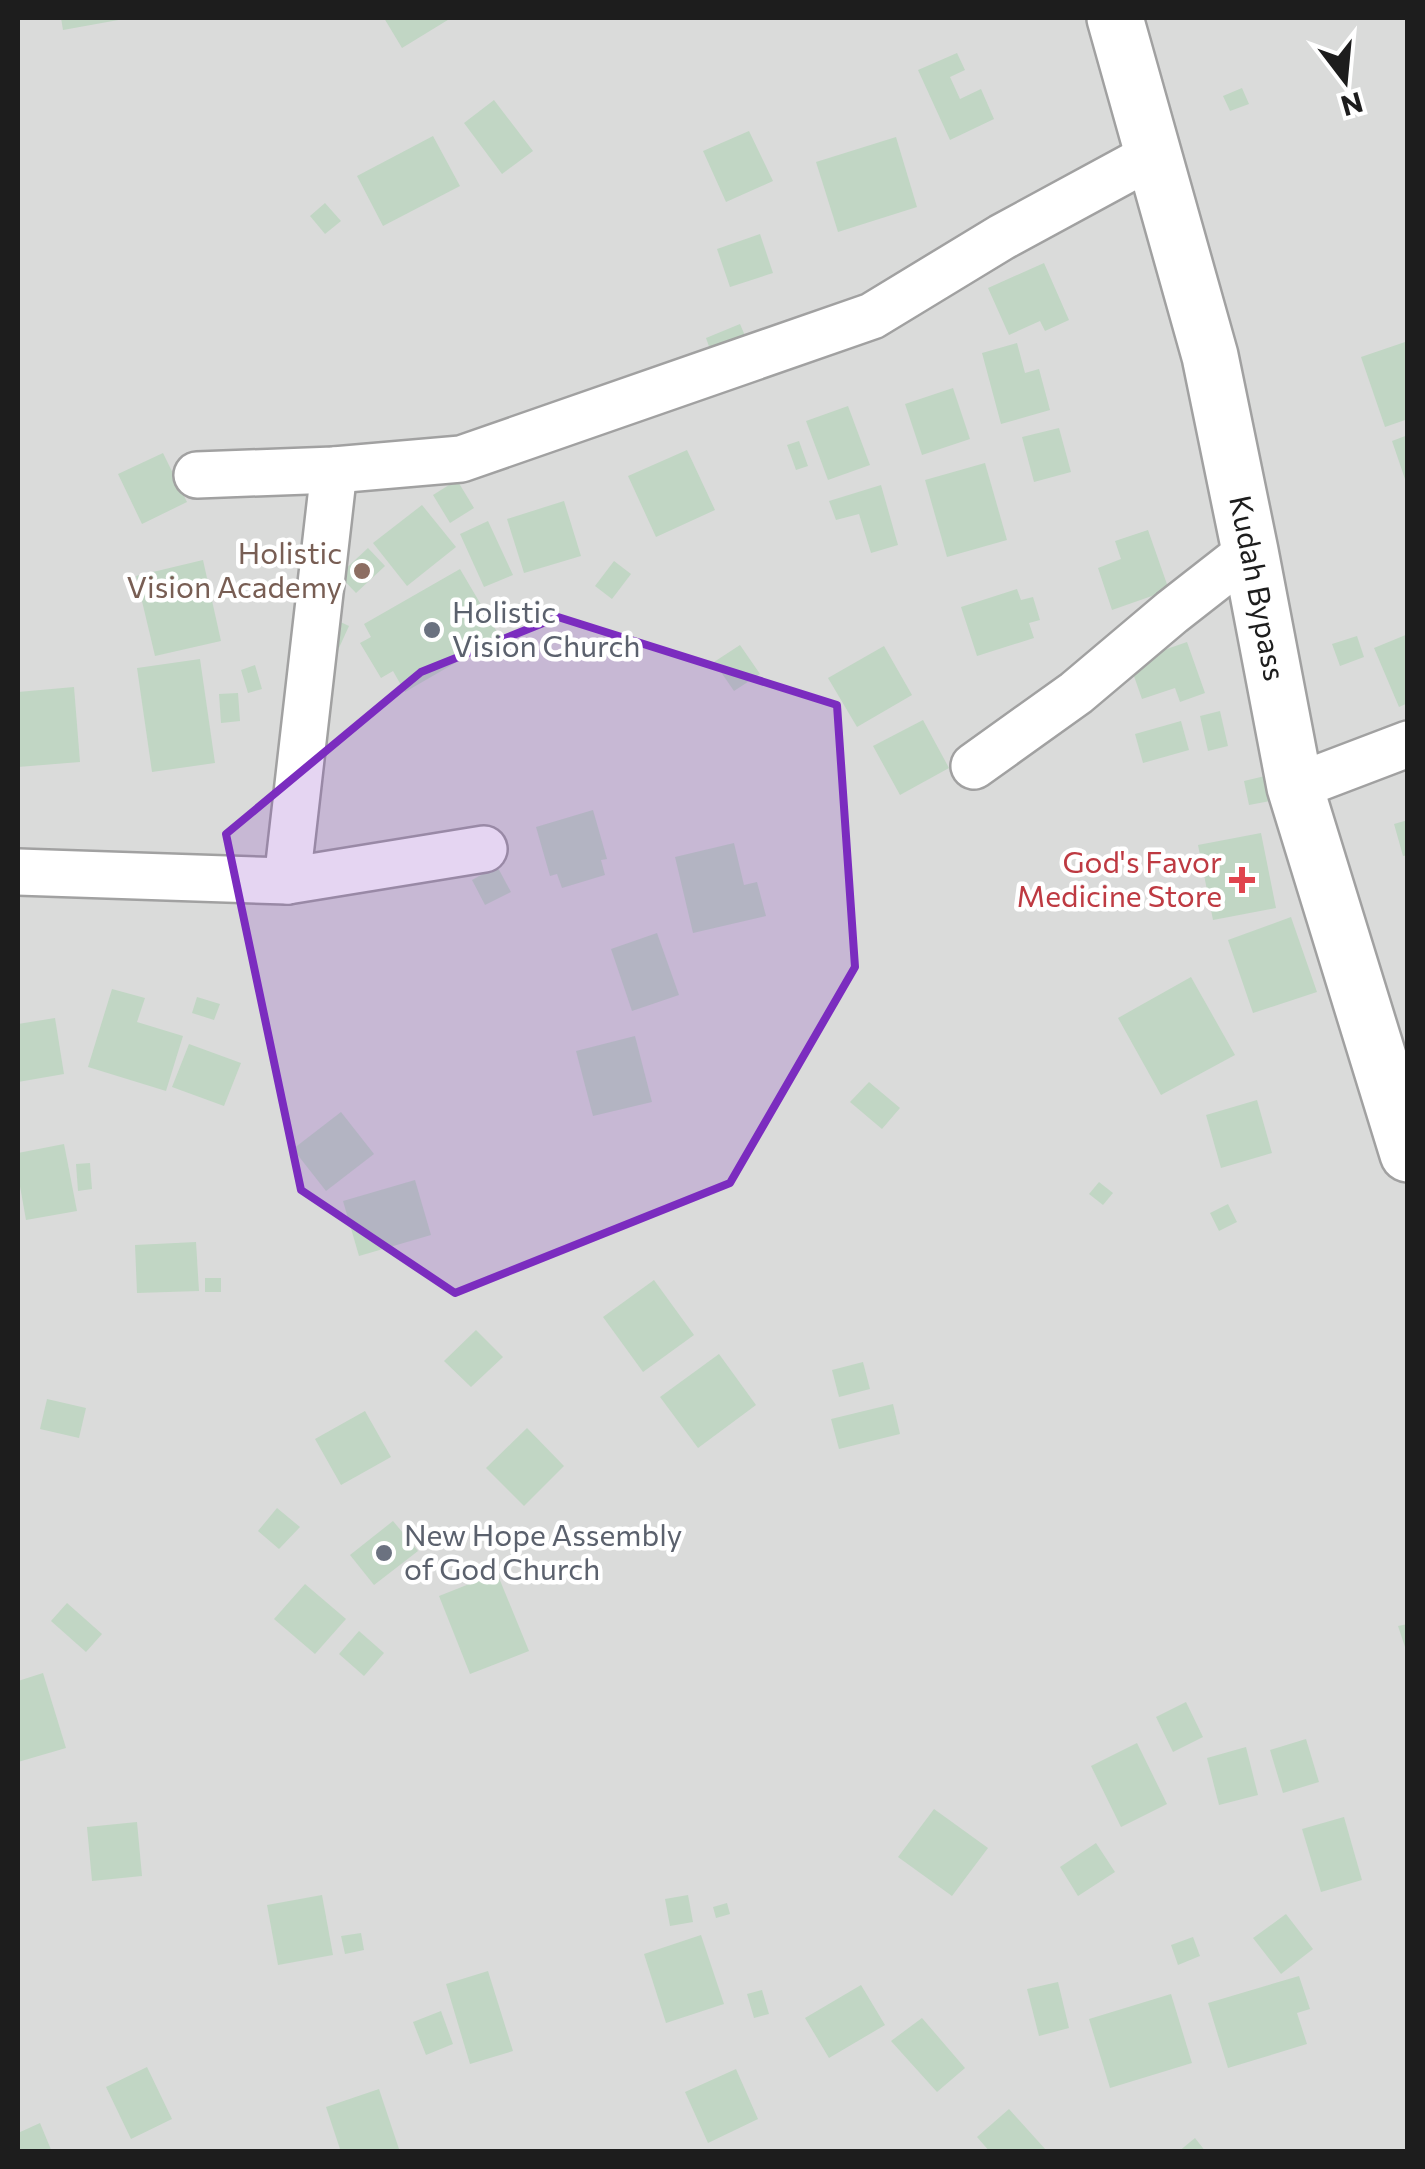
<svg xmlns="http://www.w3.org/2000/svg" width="1425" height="2169" viewBox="0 0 1425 2169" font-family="Commissioner,sans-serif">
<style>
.residential{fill:#dadbda}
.building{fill:#c1d6c4}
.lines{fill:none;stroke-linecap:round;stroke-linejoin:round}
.minor-casing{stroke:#a1a1a1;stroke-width:50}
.tertiary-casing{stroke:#a1a1a1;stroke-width:60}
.minor{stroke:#fff;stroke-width:45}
.tertiary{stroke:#fff;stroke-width:55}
.marked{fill:#7b2cbf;fill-opacity:0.2;stroke:#7b2cbf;stroke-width:8;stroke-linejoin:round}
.education-dot{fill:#8d6e63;stroke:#fff;stroke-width:4}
.worship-dot{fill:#6b7280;stroke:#fff;stroke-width:4}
.health-dot{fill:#e0444e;stroke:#fff;stroke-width:4}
.labels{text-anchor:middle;stroke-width:9;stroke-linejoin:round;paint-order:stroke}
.education-label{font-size:30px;fill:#785e54;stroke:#fff;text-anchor:end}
.street-label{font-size:30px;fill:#1d1d1d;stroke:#fff}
.worship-label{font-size:30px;fill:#5b616d;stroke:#fff;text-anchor:start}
.health-label{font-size:30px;fill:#be3a42;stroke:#fff;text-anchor:end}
</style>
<rect width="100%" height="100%" fill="#e1efe7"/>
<rect class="residential" x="18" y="18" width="1389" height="2133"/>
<g class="building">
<polygon points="61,18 124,18 124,19 63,30"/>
<polygon points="384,18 451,18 402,48"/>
<polygon points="957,53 965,70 950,77 960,99 981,89 994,119 950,140 918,70"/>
<polygon points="1242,88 1249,104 1230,111 1223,96"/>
<polygon points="494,100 533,151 502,174 464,123"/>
<polygon points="749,131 773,181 726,202 703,151"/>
<polygon points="433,136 460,186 383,226 357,176"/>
<polygon points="896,137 917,207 838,232 816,162"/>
<polygon points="325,203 341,221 325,234 310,216"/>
<polygon points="760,234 773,273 730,287 717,249"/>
<polygon points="1044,263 1069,320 1045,331 1040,321 1009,335 988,288"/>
<polygon points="740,324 746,338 711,352 706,338"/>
<polygon points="1408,341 1408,419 1385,427 1361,357"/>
<polygon points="1017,343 1025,373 1039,369 1050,410 1001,424 982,353"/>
<polygon points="953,388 970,439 922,455 905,404"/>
<polygon points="848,406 870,465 828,480 806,421"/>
<polygon points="1059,428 1071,472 1034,482 1022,437"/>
<polygon points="1408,435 1408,484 1407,485 1392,441"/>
<polygon points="799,441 808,466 796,470 787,445"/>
<polygon points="687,450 715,510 656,537 628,476"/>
<polygon points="163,453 187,502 142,524 118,474"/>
<polygon points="985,463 1007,540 947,557 925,480"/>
<polygon points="457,480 474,508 450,523 433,495"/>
<polygon points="881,485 898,545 871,553 859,514 836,520 829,501"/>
<polygon points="564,501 581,556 524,573 507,519"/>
<polygon points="422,505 456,547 407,586 373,543"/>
<polygon points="488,521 513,575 484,587 460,534"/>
<polygon points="1148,530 1169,590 1112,610 1098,568 1121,559 1115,541"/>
<polygon points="368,548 385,566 356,593 339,575"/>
<polygon points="203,560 221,641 155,656 136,576"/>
<polygon points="614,561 631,574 612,599 595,586"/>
<polygon points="460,569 500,637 405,692 393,671 381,678 360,643 371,637 364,624"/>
<polygon points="1017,589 1021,600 1033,597 1040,620 1029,623 1034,638 977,656 961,607"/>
<polygon points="332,618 349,626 333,661"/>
<polygon points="1408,634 1408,703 1399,707 1374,648"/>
<polygon points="1357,636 1364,657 1340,666 1332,644"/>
<polygon points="1187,642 1205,693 1180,702 1175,688 1142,699 1129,662"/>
<polygon points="740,645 760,674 734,691 714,662"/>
<polygon points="884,646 912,695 857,727 828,678"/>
<polygon points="200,659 215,763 152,772 137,668"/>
<polygon points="255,665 262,689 248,693 241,670"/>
<polygon points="74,687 80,762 18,767 18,692"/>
<polygon points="238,693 240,721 221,723 219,694"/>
<polygon points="1220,711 1228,746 1208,751 1200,716"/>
<polygon points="923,720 949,768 900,795 873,746"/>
<polygon points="1181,721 1189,750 1143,763 1135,734"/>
<polygon points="1265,776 1270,801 1249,805 1244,781"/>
<polygon points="593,810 607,859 601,860 605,875 562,888 557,874 550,876 536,827"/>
<polygon points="1408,820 1408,855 1403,856 1394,824"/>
<polygon points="1261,833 1276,908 1213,920 1198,845"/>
<polygon points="734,843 744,885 757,882 766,916 693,933 675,857"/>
<polygon points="497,866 511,892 485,905 472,880"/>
<polygon points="1291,917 1317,992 1253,1013 1228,940"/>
<polygon points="657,933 679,995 632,1011 611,949"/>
<polygon points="1191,977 1235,1055 1161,1095 1118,1018"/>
<polygon points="112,989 145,998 137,1022 183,1036 166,1091 88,1067"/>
<polygon points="197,997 220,1004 214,1020 192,1013"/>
<polygon points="55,1018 64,1074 18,1082 18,1024"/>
<polygon points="635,1036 652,1102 593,1116 576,1051"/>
<polygon points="189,1044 241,1063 224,1106 172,1087"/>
<polygon points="869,1082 900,1108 882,1129 850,1102"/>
<polygon points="1257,1100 1272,1153 1221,1168 1206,1115"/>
<polygon points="341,1112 374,1154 326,1191 293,1149"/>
<polygon points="64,1144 77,1211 26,1220 18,1175 18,1153"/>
<polygon points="90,1163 92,1189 78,1191 76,1164"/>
<polygon points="415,1180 431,1235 359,1256 343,1201"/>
<polygon points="1099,1182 1113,1193 1103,1205 1089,1194"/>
<polygon points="1228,1204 1237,1222 1219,1231 1210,1213"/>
<polygon points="196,1242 199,1291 137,1293 135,1245"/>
<rect x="205" y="1278" width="16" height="14"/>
<polygon points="654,1280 694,1335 643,1372 603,1317"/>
<polygon points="476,1330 503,1357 471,1387 444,1361"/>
<polygon points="719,1354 756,1405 698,1448 660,1397"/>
<polygon points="863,1362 870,1389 839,1397 832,1370"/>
<polygon points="47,1399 86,1408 79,1438 40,1429"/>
<polygon points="893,1404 900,1434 839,1449 831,1419"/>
<polygon points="365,1411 391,1457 341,1485 315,1439"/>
<polygon points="527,1428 564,1466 524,1506 486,1468"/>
<polygon points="277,1508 300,1527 279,1549 258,1531"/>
<polygon points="393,1521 418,1551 374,1585 350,1555"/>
<polygon points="497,1573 529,1651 470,1674 439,1596"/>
<polygon points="305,1584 346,1619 315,1654 274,1619"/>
<polygon points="67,1603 102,1634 86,1652 51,1621"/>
<polygon points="1408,1624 1408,1653 1407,1653 1398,1626"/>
<polygon points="359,1631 384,1653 364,1676 339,1654"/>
<polygon points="43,1673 66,1748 18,1762 18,1681"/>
<polygon points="1186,1702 1203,1737 1173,1752 1156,1717"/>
<polygon points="1306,1739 1319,1782 1283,1793 1270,1750"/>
<polygon points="1137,1743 1167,1804 1121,1827 1091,1766"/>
<polygon points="1246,1747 1258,1795 1219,1805 1207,1758"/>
<polygon points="934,1809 988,1848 952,1896 898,1857"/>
<polygon points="1344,1817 1362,1880 1321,1892 1302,1829"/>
<polygon points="137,1822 142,1876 92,1881 87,1827"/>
<polygon points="1096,1843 1115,1872 1078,1896 1060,1867"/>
<polygon points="322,1895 333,1955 278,1965 267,1905"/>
<polygon points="688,1895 693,1922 670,1926 665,1899"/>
<polygon points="727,1903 730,1914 716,1918 713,1907"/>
<polygon points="1286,1914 1313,1949 1281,1974 1253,1938"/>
<polygon points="361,1933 364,1950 345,1954 341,1936"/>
<polygon points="701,1935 724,2004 666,2023 644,1954"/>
<polygon points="1193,1937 1200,1956 1178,1965 1171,1945"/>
<polygon points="488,1971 513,2051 470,2064 446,1984"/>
<polygon points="1299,1976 1310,2009 1297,2013 1307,2044 1228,2068 1208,2003"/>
<polygon points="1058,1982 1069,2028 1039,2036 1027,1989"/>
<polygon points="861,1985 885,2025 829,2058 805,2018"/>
<polygon points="762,1990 769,2014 754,2018 747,1994"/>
<polygon points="1171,1994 1192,2063 1110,2088 1089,2019"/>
<polygon points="441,2011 453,2044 426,2055 413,2022"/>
<polygon points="922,2018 965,2068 937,2092 891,2041"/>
<polygon points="147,2067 172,2119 131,2139 106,2087"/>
<polygon points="736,2069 758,2119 708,2143 685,2092"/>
<polygon points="379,2089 399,2149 391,2152 341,2152 326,2107"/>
<polygon points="1009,2109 1046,2150 1044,2152 990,2152 977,2137"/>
<polygon points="40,2123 52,2152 18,2152 18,2133"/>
<polygon points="1195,2138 1206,2152 1178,2152"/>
</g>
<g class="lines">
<g class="minor-casing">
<g id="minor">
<polyline points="197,475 334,470 461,459 872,316 1002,237 1155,154"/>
<polyline points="974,766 1076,693 1172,612 1250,551"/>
<polyline points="1295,787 1408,744"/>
<polyline points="18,872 287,881 484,849"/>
<polyline points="287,881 334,470"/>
</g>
</g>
<g class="tertiary-casing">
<g id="tertiary">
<path id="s1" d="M1115 18 1210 356 1250 551 1295 787 1408 1154"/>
</g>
</g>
<use href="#minor" class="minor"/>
<use href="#tertiary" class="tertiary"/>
</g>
<path class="marked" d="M558 617 837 705 855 967 730 1183 455 1293 301 1190 226 834 421 672Z"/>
<circle class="education-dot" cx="362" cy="571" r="10"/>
<g class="worship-dot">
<circle cx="432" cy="630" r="10"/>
<circle cx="384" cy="1553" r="10"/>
</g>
<path class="health-dot" d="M1237 865h10v10h10v10h-10v10h-10v-10h-10v-10h10z"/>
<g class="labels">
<g class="education-label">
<text x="342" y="564">Holistic<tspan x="342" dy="34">Vision Academy</tspan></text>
</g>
<g class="street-label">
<text dy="10" stroke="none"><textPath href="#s1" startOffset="588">Kudah Bypass</textPath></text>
</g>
<g class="worship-label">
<text x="452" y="623">Holistic<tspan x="452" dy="34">Vision Church</tspan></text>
<text x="404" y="1546">New Hope Assembly<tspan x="404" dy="34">of God Church</tspan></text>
</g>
<g class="health-label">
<text x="1222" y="873">God's Favor<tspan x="1222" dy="34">Medicine Store</tspan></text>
</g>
</g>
<rect width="1425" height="2169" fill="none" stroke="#1d1d1d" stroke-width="40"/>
<g transform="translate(1345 80) rotate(164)" stroke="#ffffff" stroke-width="8" paint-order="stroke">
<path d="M0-8L18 38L0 25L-18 38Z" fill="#1d1d1d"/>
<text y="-15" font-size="28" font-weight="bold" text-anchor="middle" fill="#1d1d1d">N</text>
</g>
</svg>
